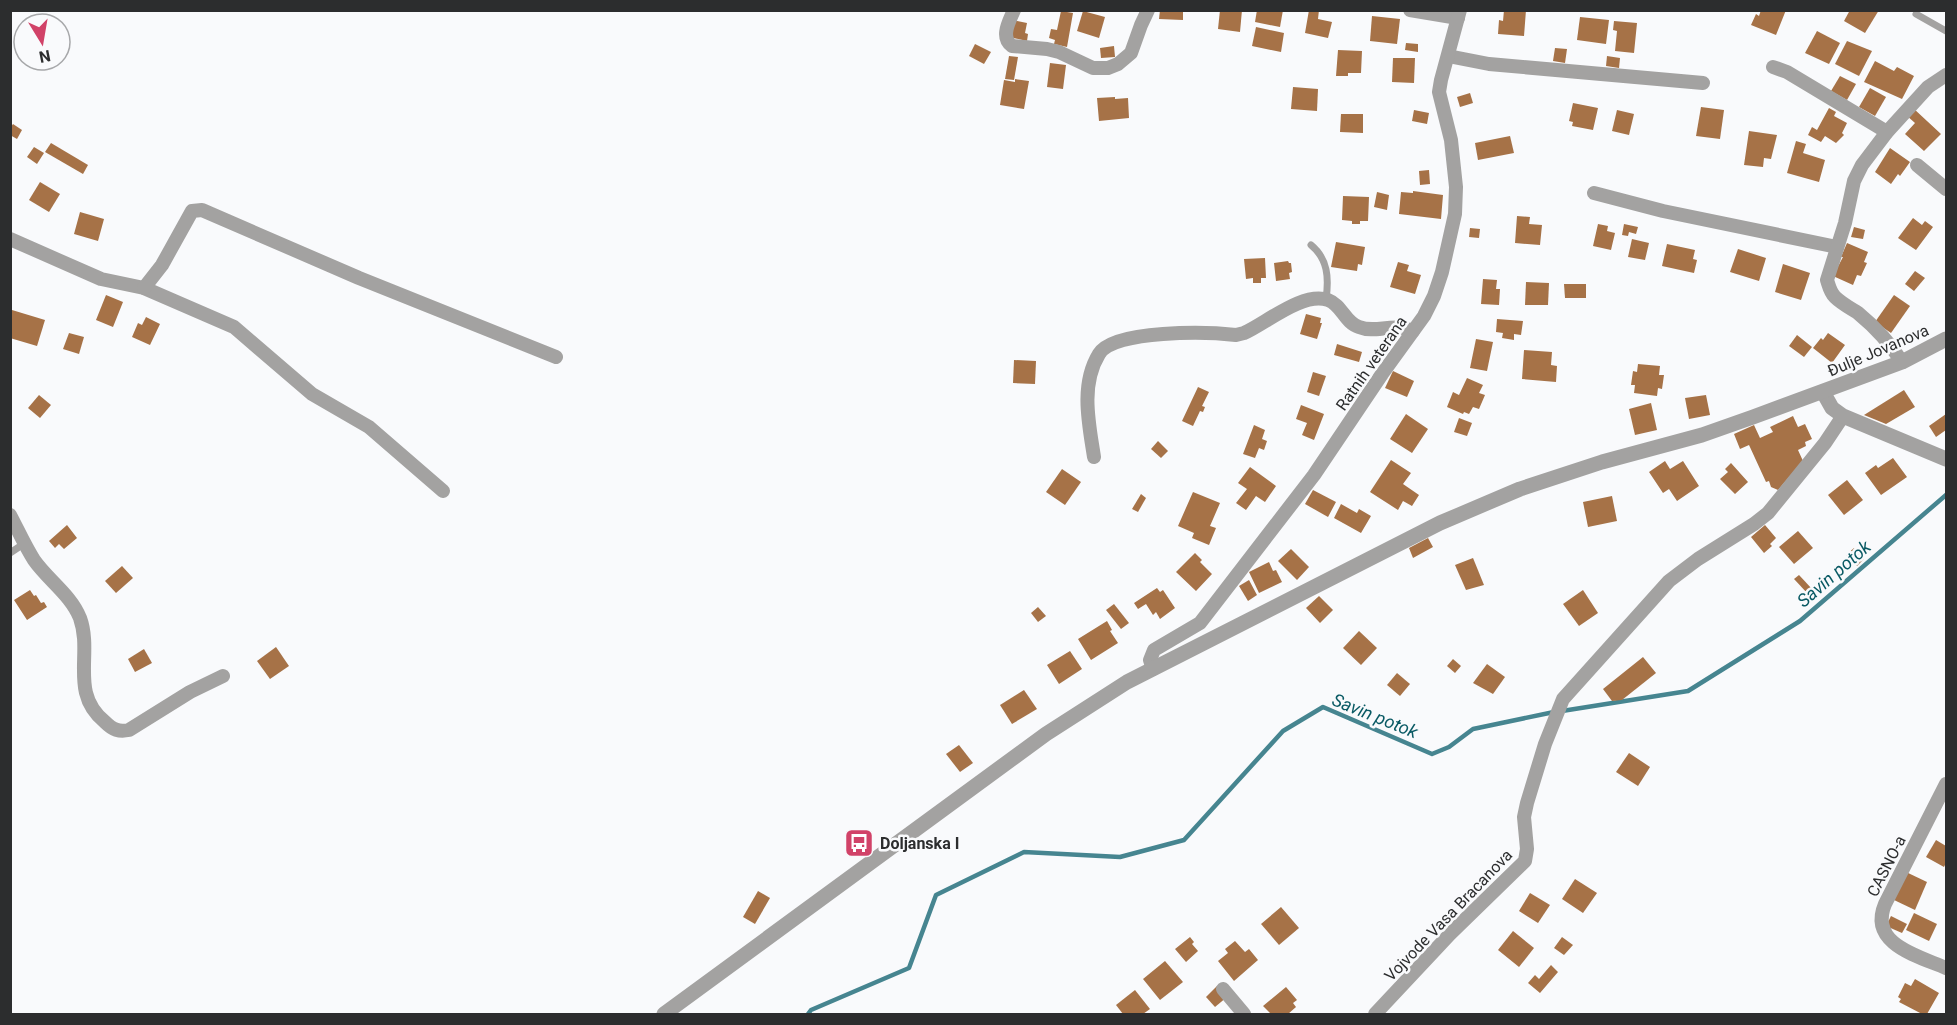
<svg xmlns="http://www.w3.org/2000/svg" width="1957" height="1025" viewBox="0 0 1957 1025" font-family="Roboto,sans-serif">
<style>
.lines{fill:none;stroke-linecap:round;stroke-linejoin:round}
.stream{stroke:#468590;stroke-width:4.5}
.building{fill:#a67247}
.service{stroke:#a3a2a1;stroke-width:7}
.minor{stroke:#a3a2a1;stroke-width:14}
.tertiary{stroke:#a3a2a1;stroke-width:15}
.labels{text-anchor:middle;stroke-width:5;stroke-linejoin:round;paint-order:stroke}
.street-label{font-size:16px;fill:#2c2d2e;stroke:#f9fafc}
.poi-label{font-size:16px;font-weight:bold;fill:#2c2d2e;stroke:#f9fafc;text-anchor:start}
.water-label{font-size:18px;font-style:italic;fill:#0a5a64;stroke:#f9fafc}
</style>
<rect width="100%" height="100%" fill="#f9fafc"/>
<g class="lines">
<g class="stream">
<polyline points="1562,711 1688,691 1800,621 1946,495"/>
<polyline points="808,1014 811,1010 909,968 936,895 1024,852 1120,857 1184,840 1283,731 1323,707 1432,754 1449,747 1473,729 1554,712"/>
</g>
</g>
<g class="building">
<polygon points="1160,10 1183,12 1183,20 1159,19"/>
<polygon points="1220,10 1242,10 1240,32 1218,29"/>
<polygon points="1257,10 1283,10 1280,27 1255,22"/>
<polygon points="1309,10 1319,10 1318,19 1332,22 1328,38 1305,33"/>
<polygon points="1504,10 1526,10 1524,36 1498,34 1499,20 1503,21"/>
<polygon points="1761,10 1786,10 1776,35 1751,25 1756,14 1759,16"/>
<polygon points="1850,10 1879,10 1865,33 1844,21"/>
<polygon points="1061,11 1073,13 1067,47 1054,44 1055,40 1049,38 1051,29 1057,30"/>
<polygon points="1083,11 1105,17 1099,38 1077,31"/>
<polygon points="1372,16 1400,19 1397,44 1370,41"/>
<polygon points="1580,17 1609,20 1606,44 1577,40"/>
<polygon points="1013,20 1027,23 1025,33 1028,34 1027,41 1009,37"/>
<polygon points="1614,21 1637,23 1634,53 1615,51 1617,31 1613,30"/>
<polygon points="1256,27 1284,33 1281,52 1252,46"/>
<polygon points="1817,31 1840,43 1829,64 1805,53"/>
<polygon points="1847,41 1872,51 1859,76 1835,64"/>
<polygon points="1406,43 1418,44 1418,52 1405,50"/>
<polygon points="975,44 991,52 984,64 969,56"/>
<polygon points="1114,46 1115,57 1101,58 1100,48"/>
<polygon points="1555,48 1567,49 1565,63 1553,61"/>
<polygon points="1338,50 1362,51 1361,73 1348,73 1348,76 1336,76"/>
<polygon points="1009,56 1018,57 1014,80 1005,79"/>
<polygon points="1607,56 1620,58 1619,68 1606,66"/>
<polygon points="1393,58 1415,58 1414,83 1392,82"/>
<polygon points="1875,61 1894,71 1897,67 1914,76 1902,99 1864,82"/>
<polygon points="1050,63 1066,65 1063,89 1047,87"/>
<polygon points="1840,76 1856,84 1847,100 1831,91"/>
<polygon points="1015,79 1029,81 1024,109 1000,105 1004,80 1015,82"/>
<polygon points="1293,87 1318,89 1317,111 1291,109"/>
<polygon points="1870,88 1886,97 1875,116 1859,107"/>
<polygon points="1470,93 1473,103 1460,107 1457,97"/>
<polygon points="1115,97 1115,99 1128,98 1129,118 1099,121 1097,98"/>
<polygon points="1573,103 1598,108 1593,130 1572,126 1573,122 1569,121"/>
<polygon points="1701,107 1724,110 1720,139 1696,136"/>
<polygon points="1829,108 1836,112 1834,116 1847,123 1842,133 1844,135 1836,143 1825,136 1821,142 1808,135 1812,127 1817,130"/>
<polygon points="1913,108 1941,134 1924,151 1905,134 1915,123 1906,115"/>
<polygon points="1414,110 1429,113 1427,124 1412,121"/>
<polygon points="1617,110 1634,114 1629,135 1612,131"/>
<polygon points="1341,114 1363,114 1363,133 1340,132"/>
<polygon points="13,124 22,130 17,139 10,135 10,128"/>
<polygon points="1749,131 1777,135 1771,159 1764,158 1763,167 1744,165"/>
<polygon points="1510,136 1514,153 1478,160 1475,143"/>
<polygon points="1796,141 1806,144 1803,153 1825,160 1819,182 1787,173"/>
<polygon points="51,143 88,165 83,174 45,152"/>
<polygon points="34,147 44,153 37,164 27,157"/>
<polygon points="1890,148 1910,162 1900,176 1898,174 1891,184 1875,172"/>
<polygon points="1429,170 1430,184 1420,185 1419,171"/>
<polygon points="40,182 60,194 49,212 29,200"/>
<polygon points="1413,191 1443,195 1441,219 1399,214 1401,192 1413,193"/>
<polygon points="1377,192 1389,195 1387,210 1374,207"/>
<polygon points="1343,196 1369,197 1368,221 1360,221 1360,224 1352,224 1352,221 1342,220"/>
<polygon points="80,212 104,219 98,241 74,234"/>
<polygon points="1517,216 1530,217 1529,224 1542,225 1540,245 1515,243"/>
<polygon points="1913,218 1922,225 1925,221 1933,227 1916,250 1898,238"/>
<polygon points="1598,224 1608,226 1607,231 1615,233 1611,250 1593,246"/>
<polygon points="1624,224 1638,227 1636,234 1629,232 1628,236 1622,235"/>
<polygon points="1854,227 1865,230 1863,239 1851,237"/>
<polygon points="1470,228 1480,229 1479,238 1469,237"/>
<polygon points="1632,239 1649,243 1645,260 1628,257"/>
<polygon points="1336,242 1365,247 1362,265 1358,264 1357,271 1331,267"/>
<polygon points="1847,243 1868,252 1864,262 1867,263 1861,276 1857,275 1853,285 1833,276 1843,257 1841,257"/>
<polygon points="1667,244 1695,250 1693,259 1697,260 1694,273 1662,266"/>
<polygon points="1738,249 1766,258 1759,281 1730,272"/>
<polygon points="1265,258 1266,278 1261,278 1261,283 1253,283 1253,278 1246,279 1244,259"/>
<polygon points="1288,261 1289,263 1291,263 1292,272 1289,273 1290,279 1276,281 1274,263"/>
<polygon points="1398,262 1409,265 1407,271 1421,275 1415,294 1390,287"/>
<polygon points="1783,264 1810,273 1801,300 1775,292"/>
<polygon points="1915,271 1925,278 1914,291 1905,284"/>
<polygon points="1483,279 1497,280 1496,289 1500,289 1499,305 1481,304"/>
<polygon points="1526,282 1549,283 1548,305 1525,305"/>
<polygon points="1564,284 1586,284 1586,298 1565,298"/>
<polygon points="106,295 123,302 113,327 96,320"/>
<polygon points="1894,295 1910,306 1891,333 1875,322"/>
<polygon points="12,310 45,320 37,346 10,338"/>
<polygon points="1306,314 1321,318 1320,323 1322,323 1317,339 1300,334"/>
<polygon points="146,317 160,324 150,345 132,337 138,323 142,325"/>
<polygon points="1497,319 1523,321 1521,335 1514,334 1514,340 1502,338 1503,333 1496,332"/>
<polygon points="69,333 84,337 79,354 63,349"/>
<polygon points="1828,333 1845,345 1832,363 1813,348 1821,338 1823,340"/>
<polygon points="1797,335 1812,347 1804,357 1789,346"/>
<polygon points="1476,339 1493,342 1487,371 1470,368"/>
<polygon points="1337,344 1362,352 1359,362 1334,355"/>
<polygon points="1524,350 1552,352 1551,365 1557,366 1556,382 1522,379"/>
<polygon points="1014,360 1036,361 1035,384 1013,383"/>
<polygon points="1638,364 1660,366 1659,375 1664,375 1662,389 1658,388 1657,396 1634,393 1635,385 1631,385 1633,371 1637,372"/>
<polygon points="1393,371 1414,381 1407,397 1385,388"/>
<polygon points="1313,372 1326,376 1319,396 1307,392"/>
<polygon points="1467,378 1483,385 1479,393 1485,395 1479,409 1473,407 1469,414 1464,412 1463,414 1447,407 1453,392 1459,395"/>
<polygon points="1198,387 1209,392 1202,406 1205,407 1203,412 1200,411 1193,426 1182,421"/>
<polygon points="1904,390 1915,407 1886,424 1864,415"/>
<polygon points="39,395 51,405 40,418 28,408"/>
<polygon points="1706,395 1710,415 1689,419 1685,398"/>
<polygon points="1651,403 1657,430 1635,435 1629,409"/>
<polygon points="1301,405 1324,414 1314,440 1302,435 1307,423 1296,419"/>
<polygon points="1406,414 1428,429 1412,453 1390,439"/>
<polygon points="1946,414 1946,430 1936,437 1929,426"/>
<polygon points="1793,416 1798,427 1805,424 1812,439 1805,442 1806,446 1798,450 1803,461 1778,490 1771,487 1769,481 1766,482 1749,445 1740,449 1734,434 1754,425 1760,438 1773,432 1770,427"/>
<polygon points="1459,418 1472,423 1467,436 1454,432"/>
<polygon points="1254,425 1265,430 1262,439 1267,441 1264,450 1259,448 1255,458 1243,454"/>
<polygon points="1158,441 1168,451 1161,458 1151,449"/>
<polygon points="1893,458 1907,477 1881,495 1865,473 1876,465 1878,468"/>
<polygon points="1391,460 1411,473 1403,484 1419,495 1412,506 1403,501 1398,510 1370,492"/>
<polygon points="1665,461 1670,469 1683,461 1699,486 1677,501 1669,489 1663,493 1649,472"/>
<polygon points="1731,463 1748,482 1735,494 1720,479 1728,472 1725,469"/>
<polygon points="1250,467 1276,486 1265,502 1256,496 1246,510 1236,503 1247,489 1238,483"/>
<polygon points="1062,469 1081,482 1065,505 1046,492"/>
<polygon points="1847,480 1863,500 1844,515 1828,495"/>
<polygon points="1313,490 1336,502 1328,517 1305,504"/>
<polygon points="1193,492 1220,503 1210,526 1216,528 1209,545 1192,538 1194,533 1178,526"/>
<polygon points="1141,494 1146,498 1138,512 1132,509"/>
<polygon points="1612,496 1617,521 1588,527 1583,502"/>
<polygon points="1341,504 1357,513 1359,509 1371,516 1361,533 1334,518"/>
<polygon points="67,525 77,538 64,549 59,544 55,548 49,541"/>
<polygon points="1765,525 1776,538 1770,544 1772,546 1764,553 1751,537"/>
<polygon points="1798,531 1813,548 1794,564 1779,547"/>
<polygon points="1428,538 1433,547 1413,558 1409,548"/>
<polygon points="1854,548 1864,559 1857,566 1846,555"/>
<polygon points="1291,549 1309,567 1297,580 1278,561"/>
<polygon points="1195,553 1202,560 1200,562 1212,574 1196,591 1176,572"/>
<polygon points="1473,558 1484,585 1466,590 1455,565"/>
<polygon points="1269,562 1273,571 1276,570 1282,582 1259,593 1249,572"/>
<polygon points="122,566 133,578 116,593 105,581"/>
<polygon points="1799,575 1813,590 1808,594 1794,579"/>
<polygon points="1249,580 1257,595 1248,601 1239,586"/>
<polygon points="1157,588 1160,592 1163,590 1175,608 1160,619 1156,612 1153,615 1146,604 1138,609 1134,603"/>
<polygon points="30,590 34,596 36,595 41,603 44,602 47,607 27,620 14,600"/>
<polygon points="1583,590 1598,613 1579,626 1563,604"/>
<polygon points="1319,596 1333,610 1320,623 1306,608"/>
<polygon points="1114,604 1129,623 1121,629 1106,610"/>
<polygon points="1038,607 1046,616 1038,622 1031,613"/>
<polygon points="1107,621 1112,630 1110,631 1118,643 1091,660 1078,639"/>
<polygon points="1359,631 1377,648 1361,665 1343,648"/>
<polygon points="276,647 289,666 270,679 257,661"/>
<polygon points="144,649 152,663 135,672 128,659"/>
<polygon points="1070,651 1082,669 1059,684 1047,665"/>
<polygon points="1643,657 1656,673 1622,700 1612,701 1603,689"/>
<polygon points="1453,659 1461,666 1455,673 1447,666"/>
<polygon points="1487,664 1505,677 1493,694 1473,683"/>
<polygon points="1397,673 1410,684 1400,696 1387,685"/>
<polygon points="1024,690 1037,709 1012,724 1000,705"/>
<polygon points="959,745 973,763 960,772 946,754"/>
<polygon points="1629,753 1650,767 1638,786 1616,772"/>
<polygon points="1936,840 1946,846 1946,863 1944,867 1926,857"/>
<polygon points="1906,872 1927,882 1915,910 1894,900"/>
<polygon points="1575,879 1597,893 1583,913 1562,899"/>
<polygon points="758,891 770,898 755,924 743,917"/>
<polygon points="1530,893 1550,905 1538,923 1519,911"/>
<polygon points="1281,907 1299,928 1279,945 1261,924"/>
<polygon points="1914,913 1937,924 1929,941 1906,930"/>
<polygon points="1891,916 1907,924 1902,933 1886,926"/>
<polygon points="1513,931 1534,948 1519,967 1498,950"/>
<polygon points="1190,937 1194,942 1192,944 1198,951 1186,962 1175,949"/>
<polygon points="1562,937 1573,945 1564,955 1554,948"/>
<polygon points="1235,941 1245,952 1249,949 1258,960 1234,981 1218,961 1228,953 1225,949"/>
<polygon points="1165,961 1183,982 1160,1000 1143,979"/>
<polygon points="1551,965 1558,972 1540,993 1528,983 1535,975 1539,979"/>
<polygon points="1915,979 1939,993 1927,1014 1922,1014 1899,1002 1901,999 1898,997 1905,983 1911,986"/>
<polygon points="1217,986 1227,997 1215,1007 1206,997"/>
<polygon points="1286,987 1297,1000 1293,1003 1296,1007 1288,1014 1271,1014 1263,1006"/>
<polygon points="1135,990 1150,1009 1143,1014 1123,1014 1116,1005"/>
</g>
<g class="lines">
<g class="service">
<polyline points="1916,14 1946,31"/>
<path d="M1311 245C1328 259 1329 278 1326 299"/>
<polyline points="10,553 25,543"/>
</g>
<g class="minor">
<path d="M1014 10C1009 22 1000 37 1012 46L1047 49 1059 52 1093 68H1108L1118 64 1131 53 1141 25 1148 10"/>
<polyline points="1410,10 1458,18"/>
<polyline points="1448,56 1489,64 1703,83"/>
<polyline points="1773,67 1787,72 1887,132"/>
<polyline points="1917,165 1946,189"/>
<polyline points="1594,193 1663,211 1837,247"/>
<polyline points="10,239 101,279 144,288 234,327 312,394 369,427 443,491"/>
<polyline points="144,288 162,265 192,211 202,210 359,278 556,357"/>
<path d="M1902 362C1890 343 1875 327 1858 313 1850 308 1841 303 1835 297 1830 292 1829 286 1827 280L1845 223 1854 181 1862 165 1887 132 1928 87 1946 75"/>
<path d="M1094 457C1089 424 1080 385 1099 354 1114 329 1209 332 1236 335L1244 333C1265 324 1303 291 1328 300 1342 305 1345 323 1359 327 1376 334 1392 322 1413 331"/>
<path d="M10 515C18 530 25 546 34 560 48 580 71 595 80 618 93 654 69 693 105 722 113 730 119 732 129 730L190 692 223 676"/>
<polyline points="1153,669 1150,660 1154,650 1200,623 1314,475 1382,374 1424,316 1434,296 1442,272 1455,214 1456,187 1451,140 1439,92 1441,80 1460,10"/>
<path d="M1946 784 1885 904C1868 944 1918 956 1946 968"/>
<polyline points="1223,989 1244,1014"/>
<polyline points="1375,1014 1450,934 1525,861 1527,849 1524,817 1527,803 1545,744 1563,699 1669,581 1698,559 1754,524 1768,513 1825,443 1843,416"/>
</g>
<g class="tertiary">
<polyline points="1823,392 1832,408 1843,416 1946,459"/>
<polyline points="664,1014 1046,734 1127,682 1440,523 1520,489 1602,462 1702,435 1753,417 1902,362 1946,339"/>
</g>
</g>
<defs>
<g id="bus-square" transform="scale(1.5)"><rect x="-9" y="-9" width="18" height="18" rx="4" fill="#d14268" stroke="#f9fafc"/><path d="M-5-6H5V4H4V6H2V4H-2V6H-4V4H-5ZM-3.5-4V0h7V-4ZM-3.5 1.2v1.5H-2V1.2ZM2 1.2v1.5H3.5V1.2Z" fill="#fff"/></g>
</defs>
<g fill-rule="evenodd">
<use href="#bus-square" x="859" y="843"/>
</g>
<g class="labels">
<g class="street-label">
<text transform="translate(1878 350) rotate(-23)" y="6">Đulje Jovanova</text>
<text transform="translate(1371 363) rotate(-55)" y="6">Ratnih veterana</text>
<text transform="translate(1886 866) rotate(-63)" y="6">CASNO-a</text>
<text transform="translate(1448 915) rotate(-46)" y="6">Vojvode Vasa Bracanova</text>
</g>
<g class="poi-label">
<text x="880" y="849">Doljanska I</text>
</g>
<g class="water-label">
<text transform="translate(1834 574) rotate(-41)" y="6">Savin potok</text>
<text transform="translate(1375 716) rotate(22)" y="6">Savin potok</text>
</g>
</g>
<rect width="1957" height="1025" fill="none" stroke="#2c2d2e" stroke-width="24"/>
<g transform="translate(42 42) rotate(169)"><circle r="28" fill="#f9fafc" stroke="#a7a8aa" stroke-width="1.5"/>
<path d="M0-4.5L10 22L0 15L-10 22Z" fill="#d14268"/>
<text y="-9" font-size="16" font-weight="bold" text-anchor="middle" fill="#2c2d2e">N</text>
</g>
</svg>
